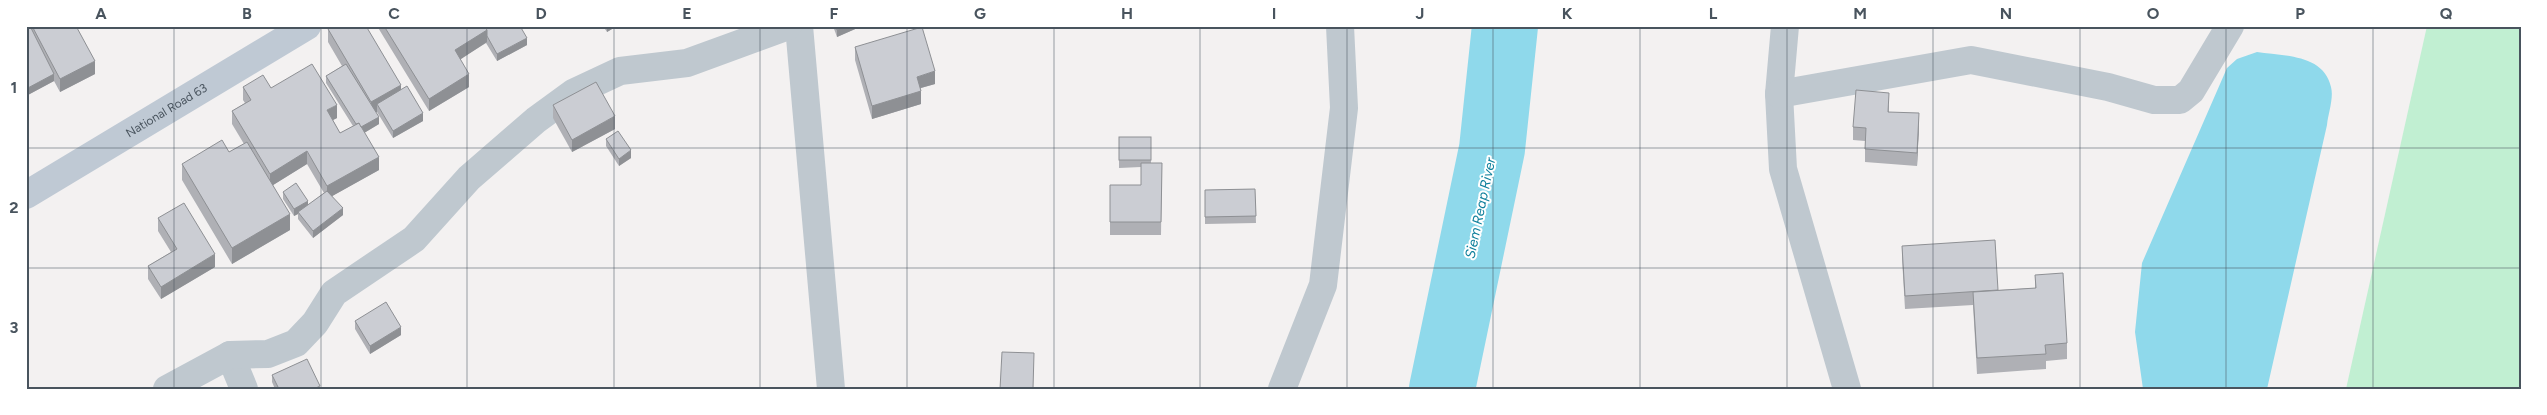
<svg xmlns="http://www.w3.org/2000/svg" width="2547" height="415" viewBox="0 0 2547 415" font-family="Figtree,sans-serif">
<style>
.green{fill:#c1efd2}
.water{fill:#8fd9eb}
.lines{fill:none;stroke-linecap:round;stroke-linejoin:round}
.river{stroke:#8fd9eb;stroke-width:66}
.street{stroke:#bfc8cf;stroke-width:28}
.secondary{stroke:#bfc9d4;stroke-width:28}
.wall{fill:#afb0b5}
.shaded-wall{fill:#8e9094}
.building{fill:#cbcdd3;stroke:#8e9094}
.grid{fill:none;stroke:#49545e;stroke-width:1;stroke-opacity:0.55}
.labels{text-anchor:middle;stroke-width:4;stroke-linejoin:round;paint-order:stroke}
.street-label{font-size:12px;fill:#49545e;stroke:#fff}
.water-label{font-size:14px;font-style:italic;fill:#0f809c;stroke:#fff}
.neatline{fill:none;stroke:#49545e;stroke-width:2}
.grid-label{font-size:16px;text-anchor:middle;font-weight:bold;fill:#49545e}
</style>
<rect width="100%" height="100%" fill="#f3f1f1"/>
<polygon class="green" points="2427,26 2521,26 2521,389 2346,389"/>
<path class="water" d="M2257 52C2283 56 2324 54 2331 87 2334 98 2328 114 2327 125L2267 389H2143L2135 332 2142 263 2227 68 2237 59Z"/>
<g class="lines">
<polyline class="river" points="1442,389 1492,149 1505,26"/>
<g class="street">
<polyline points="799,26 831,389"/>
<polyline points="1785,26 1779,94 1783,169 1847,389"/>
<polyline points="1779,94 1971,60 2108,87 2154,100 2180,100 2191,91 2230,26"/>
<polyline points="230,355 244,389"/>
<polyline points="167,389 230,355 268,354 296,343 315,323 334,293 414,239 469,178 536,120 573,93 620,71 687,63 788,26"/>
<polyline points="1282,389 1323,285 1344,108 1340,26"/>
</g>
<path class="secondary" id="s1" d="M26 195 307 26"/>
</g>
<g class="wall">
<polygon points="26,26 76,26 95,74 60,92 54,81 26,96"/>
<polygon points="377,26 520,26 527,45 497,61 486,43 460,59 469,87 429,111"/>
<polygon points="603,26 617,26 607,32"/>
<polygon points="833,26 862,26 837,37"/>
<polygon points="2326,26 2348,26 2348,28"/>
<polygon points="328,29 401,90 423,121 393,138 377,112 376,112 379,124 364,133 379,170 332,196 343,215 313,238 298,219 298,214 294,216 283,199 283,192 308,205 324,193 307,164 273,185 290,230 232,264 182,180 182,164 229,152 244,144 232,124 232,111 245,103 243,100 243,87 271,88 337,118 333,120 340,133 353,126 326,83 326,76 342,66 328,42"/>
<polygon points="855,47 935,84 921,88 921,104 872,119 855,60"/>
<polygon points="553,105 615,129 572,152 553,118"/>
<polygon points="1889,105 1889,112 1919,126 1917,166 1865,162 1865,141 1853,140 1853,127"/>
<polygon points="1119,137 1151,137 1151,163 1162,163 1161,235 1110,235 1110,185 1141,185 1141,167 1119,168"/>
<polygon points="606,139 631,158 619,166 606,146"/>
<polygon points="1255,189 1256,223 1205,224 1205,190"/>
<polygon points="158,218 215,267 161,299 148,279 148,266 171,252 158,231"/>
<polygon points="1902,246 1998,290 2035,288 2035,275 2067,343 2067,359 2046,361 2046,369 1977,374 1973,305 1905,309 1902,258"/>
<polygon points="355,321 401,335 370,354 355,329"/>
<polygon points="272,375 320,389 275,389 272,382"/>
</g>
<g class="shaded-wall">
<polygon points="607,26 617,26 607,32"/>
<polygon points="845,26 862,26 837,37 837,30"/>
<polygon points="487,30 487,42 455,63 455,50"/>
<polygon points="527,38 527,45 497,61 497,54"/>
<polygon points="95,61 95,74 60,92 60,79"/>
<polygon points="935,71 935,84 917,89 917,77"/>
<polygon points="54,74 54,81 26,96 26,89"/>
<polygon points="469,74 469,87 429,111 429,99"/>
<polygon points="401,85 401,97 377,104 377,112 371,115 371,102"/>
<polygon points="921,91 921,104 872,119 872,106"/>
<polygon points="337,105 337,118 327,123 327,110"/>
<polygon points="423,113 423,121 393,138 393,131"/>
<polygon points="1919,113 1919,126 1917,166 1917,153"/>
<polygon points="615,116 615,129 572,152 572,140"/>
<polygon points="379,117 379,124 359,136 359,128"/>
<polygon points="631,150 631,158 619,166 619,159"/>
<polygon points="307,151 307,164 270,187 270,174"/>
<polygon points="379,157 379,170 327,199 327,186"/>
<polygon points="308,201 308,208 298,212 298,214 294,216 294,209"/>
<polygon points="343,208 343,215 313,238 313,231"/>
<polygon points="290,214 290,230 232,264 232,248"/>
<polygon points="215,254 215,267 161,299 161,287"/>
<polygon points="401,327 401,335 370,354 370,346"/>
</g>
<g class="building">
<polygon points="26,26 30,26 54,74 26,89"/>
<polygon points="32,26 76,26 95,61 60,79"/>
<polygon points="333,26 366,26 401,85 371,102 328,29"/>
<polygon points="384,26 484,26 487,30 455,50 469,74 429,99"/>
<polygon points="484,26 520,26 527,38 497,54 487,36 487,30"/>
<polygon points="836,26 845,26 837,30"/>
<polygon points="922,27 935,71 917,77 921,91 872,106 855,47"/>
<polygon points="312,64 337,105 327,110 340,133 359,123 379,157 327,186 307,151 270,174 232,111 251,100 243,87 263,75 271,88"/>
<polygon points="346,64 379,117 361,127 359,123 356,124 326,76"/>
<polygon points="596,82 615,116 572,140 553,105"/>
<polygon points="407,86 423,113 393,131 377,104"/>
<polygon points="1856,90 1889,93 1888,112 1919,113 1917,153 1865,149 1866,128 1853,127"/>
<polygon points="618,131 631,150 619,159 606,139"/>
<rect x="1119" y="137" width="32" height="23"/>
<polygon points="222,140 229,152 247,142 290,214 232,248 182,164"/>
<polygon points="1141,163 1162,163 1161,222 1110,222 1110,185 1141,185"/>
<polygon points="296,183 308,201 294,209 283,192"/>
<polygon points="1255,189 1256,216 1205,217 1205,190"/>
<polygon points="327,191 343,208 313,231 298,212"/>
<polygon points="184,203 215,254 161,287 148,266 177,249 158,218"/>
<polygon points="1995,240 1998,290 1905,296 1902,246"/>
<polygon points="2063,273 2067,343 2045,345 2046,354 1977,358 1973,292 2036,288 2035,275"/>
<polygon points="386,302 401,327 370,346 355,321"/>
<polygon points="1002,352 1034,353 1033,389 1000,389"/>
<polygon points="307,359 320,386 314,389 279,389 272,375"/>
</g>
<path class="grid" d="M174 26V389M321 26V389M467 26V389M614 26V389M760 26V389M907 26V389M1054 26V389M1200 26V389M1347 26V389M1493 26V389M1640 26V389M1787 26V389M1933 26V389M2080 26V389M2226 26V389M2373 26V389M26 148H2521M26 268H2521"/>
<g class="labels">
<g class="street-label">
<text dy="4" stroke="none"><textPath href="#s1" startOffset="164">National Road 63</textPath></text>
</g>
<g class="water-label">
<text transform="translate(1480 208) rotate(-78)" y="5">Siem Reap River</text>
</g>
</g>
<rect width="2547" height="415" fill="none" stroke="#ffffff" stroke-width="55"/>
<rect x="28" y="28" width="2492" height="360" class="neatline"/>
<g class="grid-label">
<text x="101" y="19">A</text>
<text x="247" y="19">B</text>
<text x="394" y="19">C</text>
<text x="541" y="19">D</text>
<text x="687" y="19">E</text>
<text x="834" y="19">F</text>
<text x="980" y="19">G</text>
<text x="1127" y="19">H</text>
<text x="1274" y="19">I</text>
<text x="1420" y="19">J</text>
<text x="1567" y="19">K</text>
<text x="1713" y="19">L</text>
<text x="1860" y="19">M</text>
<text x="2006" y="19">N</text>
<text x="2153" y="19">O</text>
<text x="2300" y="19">P</text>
<text x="2446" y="19">Q</text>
<text x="14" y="93">1</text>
<text x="14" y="213">2</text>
<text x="14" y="333">3</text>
</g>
</svg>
